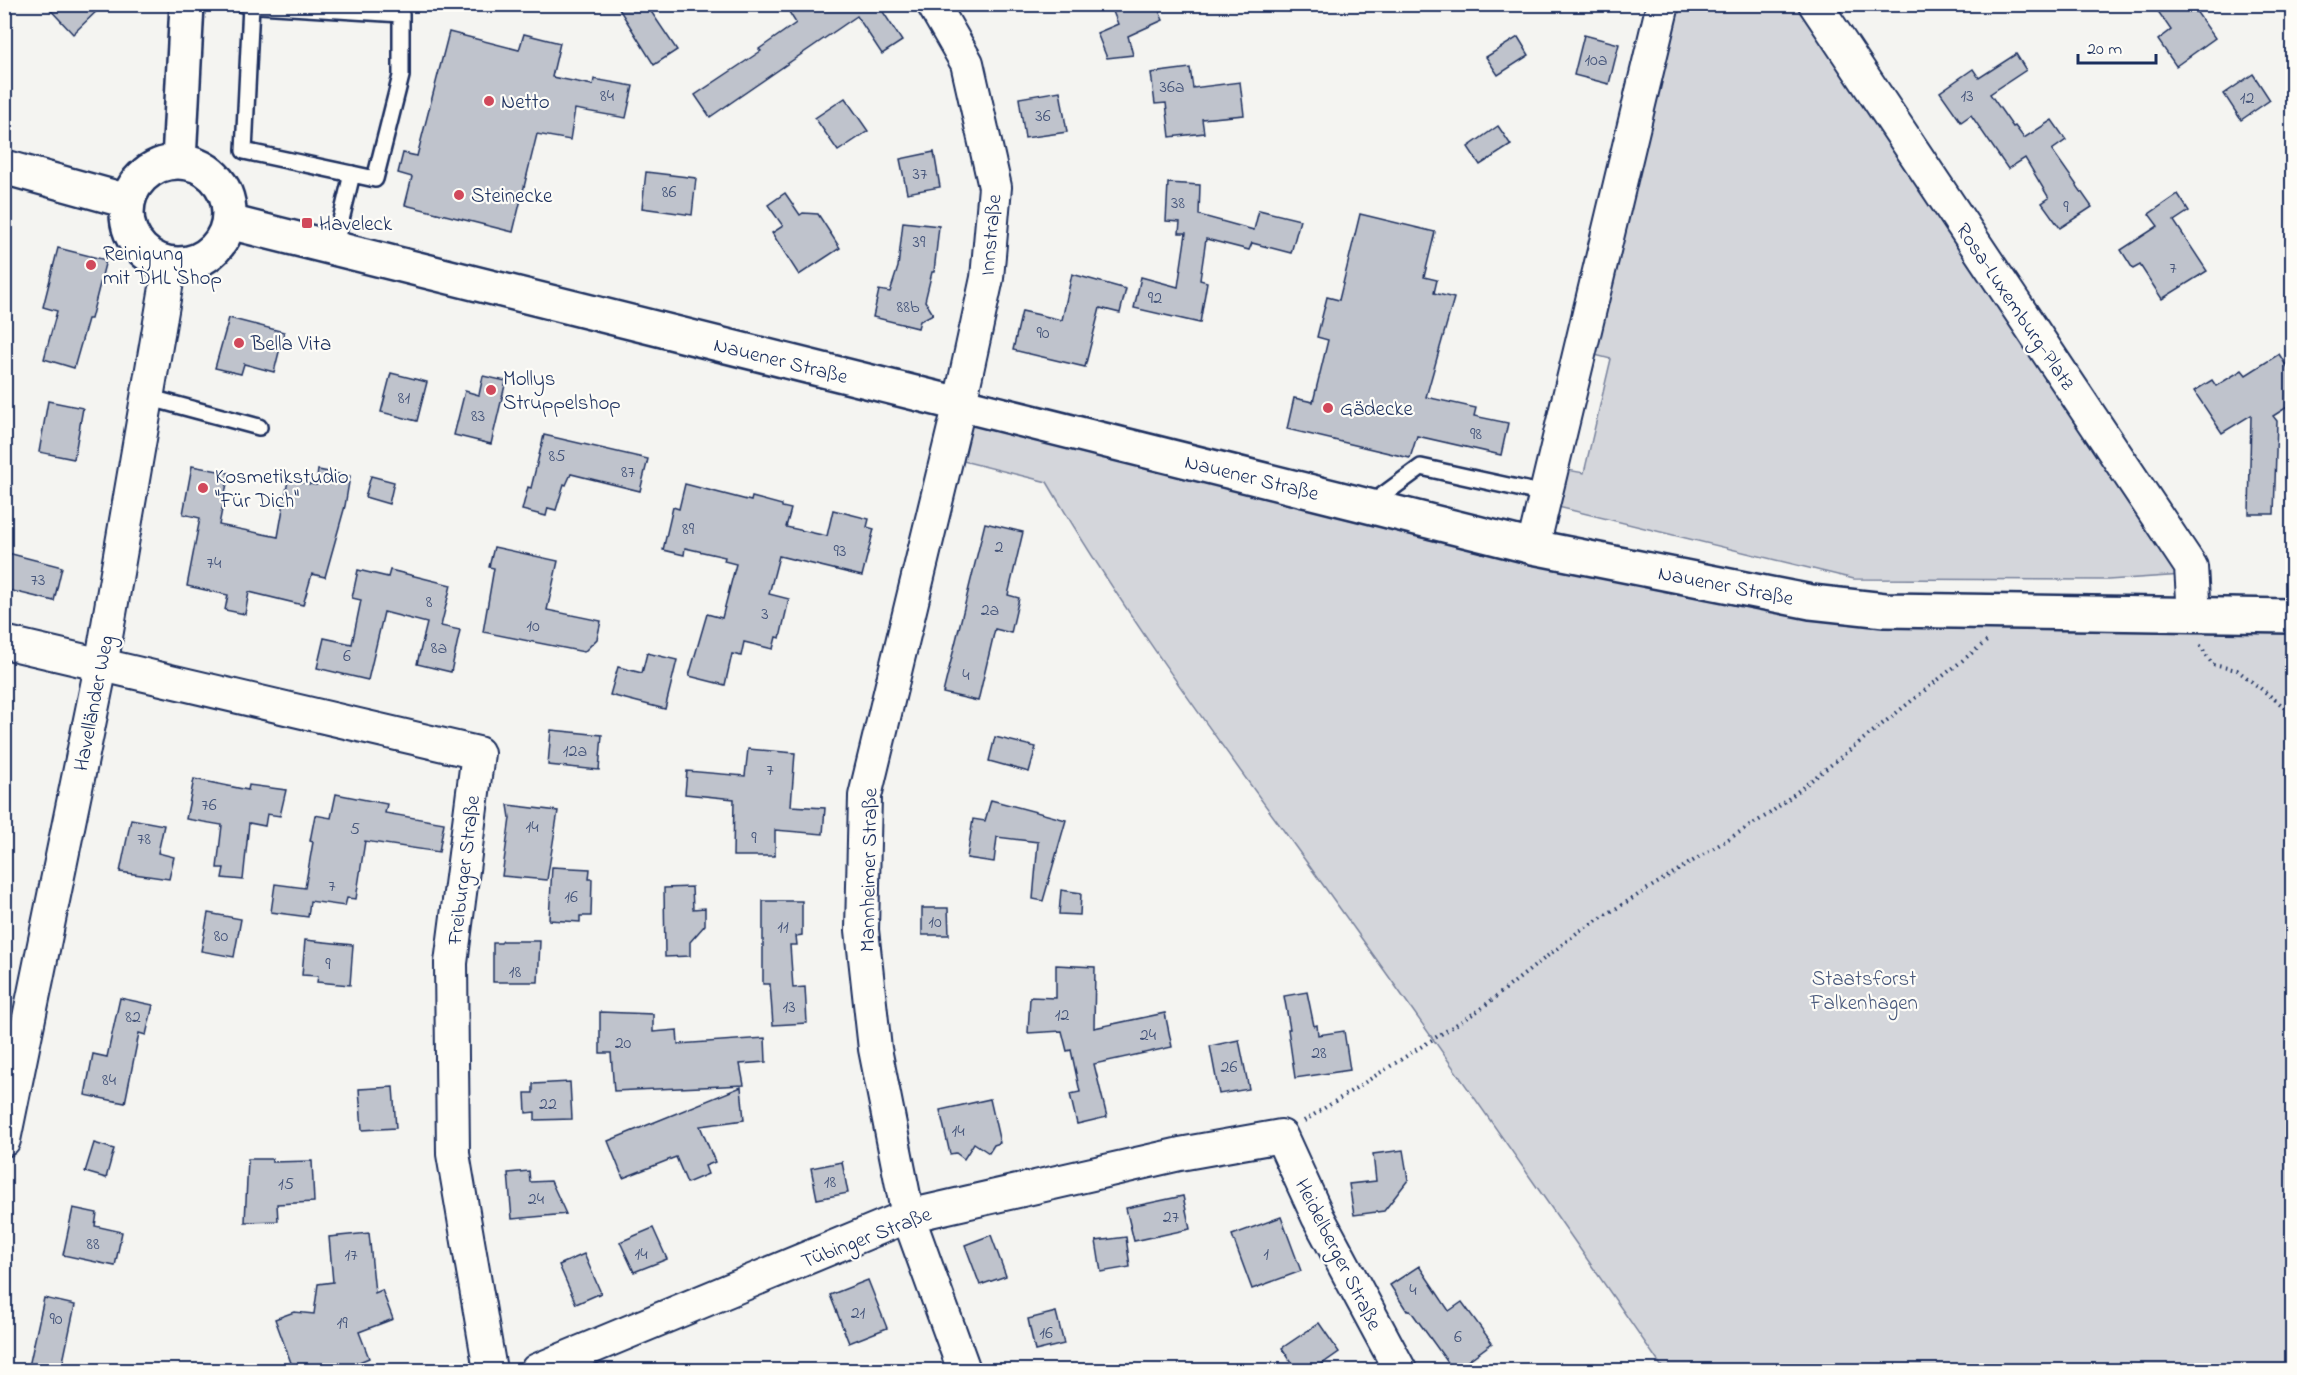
<svg xmlns="http://www.w3.org/2000/svg" width="2297" height="1375" viewBox="0 0 2297 1375" font-family="'Indie Flower',sans-serif">
<style>
.green{fill:#d4d6db;stroke:#78829c;stroke-width:1.5}
.building{fill:#bfc3cc;stroke:#1b2f5e;stroke-width:1.5}
.lines{fill:none;stroke-linecap:round;stroke-linejoin:round}
.service-casing{stroke:#1b2f5e;stroke-width:20}
.minor-casing{stroke:#1b2f5e;stroke-width:36}
.tertiary-casing{stroke:#1b2f5e;stroke-width:38}
.secondary-casing{stroke:#1b2f5e;stroke-width:38}
.path{stroke:#1b2f5e;stroke-width:4;stroke-dasharray:1.5 4.5;stroke-linecap:butt}
.service{stroke:#fdfcf7;stroke-width:15}
.minor{stroke:#fdfcf7;stroke-width:32}
.tertiary{stroke:#fdfcf7;stroke-width:33}
.secondary{stroke:#fdfcf7;stroke-width:33}
.poi-dot{fill:#d1495b;stroke:#fdfcf7;stroke-width:2}
.labels{text-anchor:middle;stroke-width:4.5;stroke-linejoin:round;paint-order:stroke}
.number-label{font-size:18px;fill:#44547a}
.poi-label{font-size:21px;fill:#1b2f5e;stroke:#fdfcf7;text-anchor:start}
.street-label{font-size:21px;fill:#1b2f5e;stroke:#fdfcf7}
.park-label{font-size:21px;fill:#49597d;stroke:#fdfcf7}
</style>
<rect width="100%" height="100%" fill="#f4f4f1"/>
<filter id="ink" filterUnits="userSpaceOnUse"><feTurbulence type="fractalNoise" baseFrequency=".0167" numOctaves="2"/><feDisplacementMap in="SourceGraphic" scale="12" xChannelSelector="R" yChannelSelector="G"/><feConvolveMatrix kernelMatrix="1 2 1 2 8 2 1 2 1" color-interpolation-filters="sRGB"/></filter>
<g filter="url(#ink)">
<g class="green">
<polygon points="1677,5 1805,5 2183,575 2108,580 1854,579 1554,506 1562,469 1584,473 1611,359 1591,354"/>
<path d="M960 403 1811 602 2292 616V1370H1664C1556 1214 1448 1058 1336 903 1237 765 1133 629 1047 482L947 457Z"/>
</g>
<g class="building">
<polygon points="45,4 104,4 73,34"/>
<polygon points="616,4 646,4 677,50 654,65"/>
<polygon points="784,4 878,4 902,41 882,54 857,16 710,117 695,95 761,51 759,49 796,23"/>
<polygon points="1110,4 1156,4 1163,20 1128,36 1133,55 1107,58 1097,33 1118,24"/>
<polygon points="2153,4 2191,4 2215,38 2176,66 2158,40 2171,30"/>
<polygon points="449,32 519,50 524,34 560,43 552,77 593,85 594,79 633,86 626,118 575,109 570,140 537,134 513,232 405,205 412,177 398,173 403,153 417,156"/>
<polygon points="1584,35 1619,44 1609,84 1574,75"/>
<polygon points="1518,37 1529,55 1498,75 1486,57"/>
<polygon points="2016,54 2026,70 1990,94 2013,127 2015,126 2024,138 2052,120 2066,140 2052,150 2092,207 2060,228 2042,203 2049,198 2025,158 2008,169 1971,115 1961,122 1940,92 1973,69 1979,78"/>
<polygon points="1190,68 1193,88 1240,82 1244,115 1202,119 1204,133 1170,137 1166,103 1155,104 1151,73"/>
<polygon points="2253,74 2270,100 2241,120 2224,94"/>
<polygon points="1060,91 1067,132 1025,138 1019,98"/>
<polygon points="845,98 868,131 838,151 815,118"/>
<polygon points="1498,126 1511,145 1480,165 1468,147"/>
<polygon points="934,152 940,187 907,193 900,159"/>
<polygon points="646,172 696,178 692,215 642,208"/>
<polygon points="1168,183 1200,185 1199,215 1254,230 1259,210 1300,220 1291,253 1252,243 1249,250 1206,239 1200,280 1207,282 1200,323 1134,308 1141,277 1178,287 1186,233 1179,233 1180,222 1166,221"/>
<polygon points="785,193 800,215 803,213 818,214 840,248 799,275 772,233 783,226 768,205"/>
<polygon points="2178,194 2189,211 2174,221 2207,271 2162,299 2140,265 2133,269 2121,250 2158,226 2149,214"/>
<polygon points="1360,214 1435,232 1424,277 1437,280 1434,293 1454,298 1426,397 1476,408 1474,416 1508,423 1501,455 1417,436 1410,458 1287,429 1294,398 1313,402 1328,340 1317,337 1327,297 1339,300"/>
<polygon points="903,222 939,226 934,272 932,272 925,301 933,314 920,321 918,328 873,317 879,290 890,292 898,267"/>
<polygon points="58,248 106,260 91,319 88,319 74,368 44,359 57,311 43,307"/>
<polygon points="1072,274 1126,289 1120,313 1100,308 1085,367 1013,350 1022,311 1062,320"/>
<polygon points="229,318 284,332 274,372 244,364 241,374 215,368"/>
<polygon points="2279,354 2292,375 2292,404 2273,416 2277,421 2274,514 2249,514 2251,415 2222,433 2194,391 2212,380 2216,386 2242,370 2246,375"/>
<polygon points="391,373 427,382 417,421 381,412"/>
<polygon points="483,376 506,381 491,444 454,435 465,391 479,395"/>
<polygon points="48,401 83,408 74,459 39,452"/>
<polygon points="544,435 648,459 640,491 571,474 566,485 564,484 556,510 548,508 546,516 522,510 528,487 531,488"/>
<polygon points="192,466 229,473 219,525 278,537 288,480 316,485 318,470 350,476 345,506 325,577 312,574 303,605 249,592 245,614 225,610 228,595 187,586 200,518 183,514"/>
<polygon points="371,476 394,482 389,504 365,497"/>
<polygon points="685,484 751,501 752,497 782,505 782,507 791,509 786,527 827,536 833,510 869,519 867,527 874,529 862,576 779,556 769,594 789,599 780,638 776,637 773,649 744,642 741,656 732,654 725,685 689,676 707,614 722,618 736,564 724,561 725,557 685,548 684,555 663,550 673,507 679,509"/>
<polygon points="985,523 1023,532 1008,595 1019,598 1011,633 995,629 978,701 943,693"/>
<polygon points="494,547 558,561 547,610 601,621 597,639 584,652 483,632 494,568 489,567"/>
<polygon points="4,552 62,567 54,601 4,589"/>
<polygon points="358,570 388,577 390,570 451,585 441,626 460,630 451,672 417,664 427,623 384,612 368,680 317,668 324,638 352,644 361,600 352,598"/>
<polygon points="647,653 677,660 665,709 610,695 618,667 642,673"/>
<polygon points="551,730 602,735 599,770 548,765"/>
<polygon points="995,737 1036,747 1029,772 989,761"/>
<polygon points="748,749 795,753 791,806 825,808 823,834 775,830 775,856 733,856 734,799 685,794 687,771 745,776"/>
<polygon points="194,779 248,790 249,785 286,790 280,816 267,814 265,826 249,823 243,880 222,878 224,868 217,868 222,825 186,819"/>
<polygon points="336,794 387,804 385,813 444,823 439,852 365,841 356,899 347,898 345,906 310,901 308,917 271,912 275,884 305,888 313,842 310,841 315,815 331,818"/>
<polygon points="991,800 1066,820 1043,901 1033,899 1038,842 997,837 994,862 967,858 973,819 985,821"/>
<polygon points="508,805 558,811 547,880 502,876 510,818"/>
<polygon points="131,819 164,825 158,853 174,857 169,879 120,872"/>
<polygon points="552,867 590,869 589,879 592,879 591,916 580,916 580,922 549,920"/>
<polygon points="692,887 693,909 705,908 705,925 690,942 690,956 665,957 664,888"/>
<polygon points="1061,890 1081,893 1080,915 1059,914"/>
<polygon points="763,901 802,901 802,935 796,936 797,945 790,945 793,988 805,987 807,1023 773,1025 770,984 763,984"/>
<polygon points="922,908 948,908 949,935 922,935"/>
<polygon points="208,913 241,919 234,957 201,951"/>
<polygon points="305,940 353,945 350,985 317,982 318,976 302,975"/>
<polygon points="503,941 540,941 538,982 493,982 493,943 501,943"/>
<polygon points="1056,965 1095,967 1094,1028 1165,1013 1172,1047 1094,1064 1107,1117 1077,1124 1070,1094 1080,1092 1071,1050 1067,1051 1062,1031 1028,1033 1030,997 1056,998"/>
<polygon points="1307,992 1314,1026 1317,1025 1318,1035 1344,1031 1350,1070 1295,1078 1288,1029 1290,1029 1284,996"/>
<polygon points="120,998 153,1005 146,1035 139,1033 125,1103 85,1095 93,1054 107,1057"/>
<polygon points="600,1012 653,1014 653,1032 677,1030 678,1044 765,1038 766,1062 740,1064 744,1085 614,1091 611,1053 600,1053"/>
<polygon points="1239,1040 1249,1089 1219,1094 1210,1046"/>
<polygon points="570,1082 572,1119 535,1120 535,1112 526,1113 525,1093 533,1093 533,1084"/>
<polygon points="393,1087 396,1128 362,1130 359,1089"/>
<polygon points="741,1087 744,1120 700,1126 715,1162 705,1166 708,1174 687,1183 676,1157 623,1178 608,1141"/>
<polygon points="990,1099 1000,1143 994,1145 989,1153 974,1143 964,1159 956,1153 950,1154 940,1110"/>
<polygon points="94,1143 114,1149 106,1178 85,1172"/>
<polygon points="1403,1150 1408,1180 1384,1211 1354,1215 1349,1184 1376,1181 1373,1154"/>
<polygon points="248,1159 272,1159 272,1162 312,1161 314,1202 277,1204 278,1221 245,1222"/>
<polygon points="842,1162 848,1193 817,1199 811,1168"/>
<polygon points="529,1171 530,1182 551,1181 566,1214 512,1219 508,1173"/>
<polygon points="1183,1196 1190,1229 1134,1241 1126,1208"/>
<polygon points="73,1208 97,1213 95,1226 122,1232 115,1266 63,1255"/>
<polygon points="1281,1217 1301,1271 1252,1289 1232,1235"/>
<polygon points="653,1228 667,1259 634,1272 620,1242"/>
<polygon points="369,1233 375,1293 382,1290 393,1319 359,1332 369,1358 337,1371 294,1371 275,1319 294,1312 314,1314 318,1284 333,1282 329,1237"/>
<polygon points="991,1235 1006,1276 980,1285 965,1245"/>
<polygon points="1126,1237 1130,1267 1101,1272 1096,1241"/>
<polygon points="584,1254 601,1293 576,1304 559,1265"/>
<polygon points="1419,1266 1449,1311 1462,1302 1492,1343 1454,1371 1410,1310 1407,1311 1390,1285"/>
<polygon points="868,1280 887,1328 849,1343 830,1295"/>
<polygon points="44,1298 75,1305 61,1371 28,1371"/>
<polygon points="1056,1312 1064,1344 1035,1351 1028,1319"/>
<polygon points="1319,1323 1339,1352 1312,1371 1297,1371 1282,1348"/>
</g>
<g class="lines">
<g class="service-casing">
<g id="service">
<polyline points="242,4 401,14 401,76 375,179 352,174 334,249"/>
<polyline points="251,5 244,151 352,174"/>
<polyline points="147,397 259,427"/>
<polyline points="1368,506 1421,467 1545,494"/>
</g>
</g>
<g class="minor-casing">
<g id="minor">
<polyline points="933,4 967,63 995,187 987,278 960,403 865,796 862,930 875,1049 908,1216 964,1370"/>
<polyline points="1815,4 2191,567 2194,615"/>
<polyline points="1533,547 1663,4"/>
<polyline points="4,642 478,753 451,963 453,1154 490,1370"/>
<polyline points="4,1140 101,666 170,264"/>
<polyline points="537,1370 908,1216 1180,1154 1281,1136 1318,1217 1400,1370"/>
</g>
</g>
<g class="tertiary-casing">
<polyline id="tertiary" points="179,161 187,4"/>
</g>
<g class="secondary-casing">
<g id="secondary">
<circle cx="178" cy="213" r="51"/>
<polyline points="4,167 127,201"/>
<polyline points="229,222 1533,547 1811,602 1885,610 2292,616"/>
</g>
</g>
<g class="path">
<polyline points="2200,645 2213,665 2237,670 2292,713"/>
<polyline points="1304,1121 1479,1010 1578,932 1769,814 1987,641"/>
</g>
<use href="#service" class="service"/>
<use href="#minor" class="minor"/>
<use href="#tertiary" class="tertiary"/>
<use href="#secondary" class="secondary"/>
</g>
</g>
<g class="poi-dot">
<circle cx="489" cy="101" r="6"/>
<circle cx="459" cy="195" r="6"/>
<rect x="301" y="217" width="12" height="12" rx="3"/>
<circle cx="91" cy="265" r="6"/>
<circle cx="239" cy="343" r="6"/>
<circle cx="491" cy="390" r="6"/>
<circle cx="1328" cy="408" r="6"/>
<circle cx="203" cy="488" r="6"/>
</g>
<g class="labels">
<g class="number-label">
<text x="1596" y="65">10a</text>
<text x="1172" y="92">36a</text>
<text x="607" y="101">84</text>
<text x="1967" y="101">13</text>
<text x="2247" y="103">12</text>
<text x="1043" y="121">36</text>
<text x="920" y="179">37</text>
<text x="669" y="197">86</text>
<text x="1178" y="208">38</text>
<text x="2066" y="212">9</text>
<text x="919" y="247">39</text>
<text x="2173" y="273">7</text>
<text x="1155" y="303">92</text>
<text x="908" y="312">88b</text>
<text x="1043" y="338">90</text>
<text x="404" y="403">81</text>
<text x="478" y="421">83</text>
<text x="1476" y="439">98</text>
<text x="557" y="461">85</text>
<text x="628" y="477">87</text>
<text x="688" y="534">89</text>
<text x="999" y="552">2</text>
<text x="840" y="556">93</text>
<text x="214" y="568">74</text>
<text x="38" y="585">73</text>
<text x="429" y="607">8</text>
<text x="990" y="615">2a</text>
<text x="765" y="619">3</text>
<text x="533" y="631">10</text>
<text x="439" y="653">8a</text>
<text x="347" y="661">6</text>
<text x="966" y="680">4</text>
<text x="575" y="756">12a</text>
<text x="770" y="775">7</text>
<text x="209" y="810">76</text>
<text x="532" y="832">14</text>
<text x="355" y="834">5</text>
<text x="754" y="843">9</text>
<text x="144" y="844">78</text>
<text x="332" y="891">7</text>
<text x="571" y="902">16</text>
<text x="935" y="927">10</text>
<text x="783" y="932">11</text>
<text x="221" y="941">80</text>
<text x="328" y="969">9</text>
<text x="515" y="977">18</text>
<text x="789" y="1012">13</text>
<text x="1062" y="1020">12</text>
<text x="133" y="1022">82</text>
<text x="1148" y="1040">24</text>
<text x="623" y="1048">20</text>
<text x="1319" y="1058">28</text>
<text x="1229" y="1072">26</text>
<text x="109" y="1085">84</text>
<text x="548" y="1109">22</text>
<text x="958" y="1136">14</text>
<text x="830" y="1187">18</text>
<text x="286" y="1189">15</text>
<text x="536" y="1204">24</text>
<text x="1171" y="1222">27</text>
<text x="93" y="1249">88</text>
<text x="641" y="1259">14</text>
<text x="1266" y="1259">1</text>
<text x="351" y="1260">17</text>
<text x="1413" y="1295">4</text>
<text x="858" y="1318">21</text>
<text x="56" y="1324">90</text>
<text x="342" y="1328">19</text>
<text x="1046" y="1338">16</text>
<text x="1458" y="1342">6</text>
</g>
<g class="poi-label">
<text x="501" y="108">Netto</text>
<text x="471" y="202">Steinecke</text>
<text x="319" y="230">Haveleck</text>
<text x="103" y="260">Reinigung<tspan x="103" dy="24">mit DHL Shop</tspan></text>
<text x="251" y="350">Bella Vita</text>
<text x="503" y="385">Mollys<tspan x="503" dy="24">Struppelshop</tspan></text>
<text x="1340" y="415">Gädecke</text>
<text x="215" y="483">Kosmetikstudio<tspan x="215" dy="24">"Für Dich"</tspan></text>
</g>
<g class="street-label">
<text transform="translate(990 235) rotate(-85)" y="7">Innstraße</text>
<text transform="translate(2016 306) rotate(56)" y="7">Rosa-Luxemburg-Platz</text>
<text transform="translate(781 360) rotate(14)" y="7">Nauener Straße</text>
<text transform="translate(1252 477) rotate(14)" y="7">Nauener Straße</text>
<text transform="translate(1726 585) rotate(11)" y="7">Nauener Straße</text>
<text transform="translate(93 703) rotate(-79)" y="7">Havelländer Weg</text>
<text transform="translate(463 870) rotate(-83)" y="7">Freiburger Straße</text>
<text transform="translate(868 870) rotate(-89)" y="7">Mannheimer Straße</text>
<text transform="translate(866 1237) rotate(-21)" y="7">Tübinger Straße</text>
<text transform="translate(1339 1254) rotate(63)" y="7">Heidelberger Straße</text>
</g>
<g class="park-label">
<text x="1864" y="985">Staatsforst<tspan x="1864" dy="24">Falkenhagen</tspan></text>
</g>
</g>
<rect width="2297" height="1375" fill="none" stroke="#fdfcf7" stroke-width="24"/>
<rect x="12" y="12" width="2273" height="1351" fill="none" stroke="#1b2f5e" stroke-width="2" filter="url(#ink)"/>
<path d="M2078 54v9h78v-9" fill="none" stroke="#1b2f5e" stroke-width="3"/>
<text x="2087" y="54" font-size="18" fill="#1b2f5e" stroke="#fdfcf7" stroke-width="4.5" paint-order="stroke">20 m</text>
</svg>
